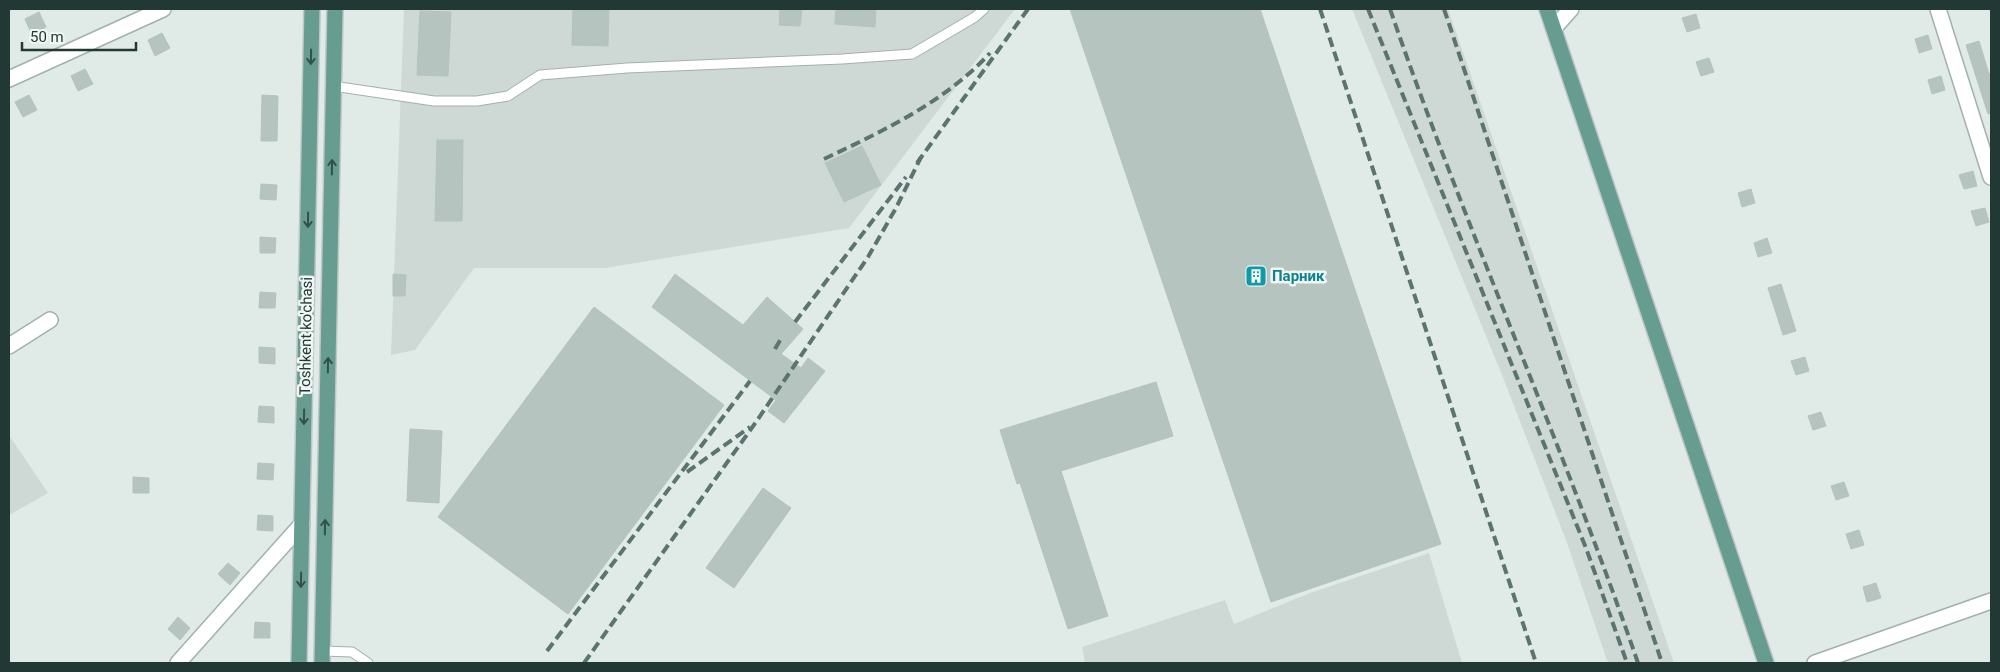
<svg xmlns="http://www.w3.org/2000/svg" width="2000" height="672" viewBox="0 0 2000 672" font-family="Roboto,sans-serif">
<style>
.built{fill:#ced9d5}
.building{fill:#b5c4bf;stroke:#b3c3bd}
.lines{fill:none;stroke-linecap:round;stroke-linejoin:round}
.service-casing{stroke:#a3b1ad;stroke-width:11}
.minor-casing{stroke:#a3b1ad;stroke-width:18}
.primary-casing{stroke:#c1c7c6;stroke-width:18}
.service{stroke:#fff;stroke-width:9}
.minor{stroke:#fff;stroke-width:15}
.primary{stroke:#679c91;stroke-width:15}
.rail{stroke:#5c746f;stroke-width:4;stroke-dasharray:10 5;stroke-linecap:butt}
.oneway{stroke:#33514b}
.labels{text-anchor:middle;stroke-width:5;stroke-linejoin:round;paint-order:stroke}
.culture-label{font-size:15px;font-weight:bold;fill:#0d838f;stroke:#f0f6f4;text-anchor:start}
.street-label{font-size:15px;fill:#223834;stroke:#f0f6f4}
</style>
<rect width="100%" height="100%" fill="#e0eae6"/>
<g class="built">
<polygon points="404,9 1015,9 849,228 605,268 474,268 415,350 391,355"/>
<polygon points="1352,9 1448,9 1674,663 1608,663 1566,540 1502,375"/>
<polygon points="9,435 48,493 9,515"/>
<polygon points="1429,553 1462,663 1085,663 1082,647 1225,600 1234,624 1310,593"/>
</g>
<g class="building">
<polygon points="573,9 609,9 608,46 572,45"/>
<polygon points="780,9 802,9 800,26 779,25"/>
<polygon points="836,9 876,9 875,27 835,24"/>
<polygon points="1070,9 1260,9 1441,544 1271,602"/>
<polygon points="420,11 451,12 448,76 417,75"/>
<polygon points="39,12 46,27 32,35 25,19"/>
<polygon points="1696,14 1700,28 1687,32 1682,18"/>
<polygon points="162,33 170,48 155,56 148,40"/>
<polygon points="1928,35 1932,49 1919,53 1915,39"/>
<polygon points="1979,41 1989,74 1991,73 1991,113 1988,114 1966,45"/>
<polygon points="1709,58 1714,72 1701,76 1696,62"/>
<polygon points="85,69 93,84 78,91 71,76"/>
<polygon points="1941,76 1945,90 1932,94 1928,80"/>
<polygon points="29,95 37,110 23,117 15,102"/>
<polygon points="262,95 278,96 277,141 261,141"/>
<polygon points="437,140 463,140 462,221 435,221"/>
<polygon points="862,146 881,185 844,202 825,163"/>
<polygon points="1973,171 1977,186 1964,189 1959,175"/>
<polygon points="261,184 277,185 276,200 260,199"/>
<polygon points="1751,189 1755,203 1742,207 1738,193"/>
<polygon points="1985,208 1989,222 1976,226 1971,211"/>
<polygon points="260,237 276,238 275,253 260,253"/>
<polygon points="1767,238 1772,253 1758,257 1754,243"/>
<polygon points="393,274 406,275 405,296 393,296"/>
<polygon points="675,274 743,325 767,297 803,329 781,354 801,368 808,358 825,371 784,423 768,411 776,400 652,307"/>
<polygon points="1781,284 1796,331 1783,335 1768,288"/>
<polygon points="260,292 276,293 275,308 259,308"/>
<polygon points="594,307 724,405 568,614 438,517"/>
<polygon points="259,347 275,348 275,364 259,363"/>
<polygon points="1805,357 1809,371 1796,375 1791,361"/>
<polygon points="1156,382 1173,436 1061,471 1108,616 1068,629 1020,483 1017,484 1000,430"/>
<polygon points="259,406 274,407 274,423 258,422"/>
<polygon points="1821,412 1826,426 1813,430 1808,416"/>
<polygon points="410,429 442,431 439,503 407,501"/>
<polygon points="258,463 274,464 273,480 257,479"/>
<polygon points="133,477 149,478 149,493 133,493"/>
<polygon points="1844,482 1849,496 1836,500 1831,486"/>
<polygon points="763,488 791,508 734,588 706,568"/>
<polygon points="258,515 273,516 273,531 257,530"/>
<polygon points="1859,530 1864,545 1851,549 1846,534"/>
<polygon points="228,563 240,573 230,585 218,574"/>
<polygon points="1876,583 1881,598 1867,602 1863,587"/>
<polygon points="178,617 190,628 180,640 168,629"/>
<polygon points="255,622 270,623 270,638 254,638"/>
</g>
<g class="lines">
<g class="service-casing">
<g id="service">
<polyline points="333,86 434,101 477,101 508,96 540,75 627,68 842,59 912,54 975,17 984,9"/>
<polyline points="323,651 352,652 368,663"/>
</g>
</g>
<g class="minor-casing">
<g id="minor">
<polyline points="1938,9 1991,177"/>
<polyline points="1554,28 1571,9"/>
<polyline points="9,79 163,9"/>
<polyline points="9,346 50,320"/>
<polyline points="178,663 302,524"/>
<polyline points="1815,663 1991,601"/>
</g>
</g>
<g class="primary-casing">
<g id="primary">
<polyline points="1547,9 1766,663"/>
<polyline points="299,663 312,9"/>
<polyline points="322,663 335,9"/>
</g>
</g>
<use href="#service" class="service"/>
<use href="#minor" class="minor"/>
<use href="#primary" class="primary"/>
<g class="rail">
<polyline points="1320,9 1536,663"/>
<polyline points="1368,9 1586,548 1627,663"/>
<path d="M1390 9C1466 230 1562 442 1638 663"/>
<polyline points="1444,9 1662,663"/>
<path d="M824 159C883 131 945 102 990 53"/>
<polyline points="917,163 1028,9"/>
<polyline points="795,322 906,177"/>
<polyline points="775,349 782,337"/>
<polyline points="687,472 750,427"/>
<polyline points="547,651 750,381"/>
<polyline points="584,663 756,422 868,257 896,208 921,157"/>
</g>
</g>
<defs><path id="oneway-shaft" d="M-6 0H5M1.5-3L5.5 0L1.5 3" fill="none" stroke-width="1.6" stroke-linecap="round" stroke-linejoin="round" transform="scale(1.25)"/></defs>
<g class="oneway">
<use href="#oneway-shaft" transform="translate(311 57) rotate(91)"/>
<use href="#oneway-shaft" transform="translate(332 167) rotate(-89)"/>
<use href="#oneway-shaft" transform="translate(308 220) rotate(91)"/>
<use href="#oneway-shaft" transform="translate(328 365) rotate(-89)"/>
<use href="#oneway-shaft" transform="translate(304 417) rotate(91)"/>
<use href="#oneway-shaft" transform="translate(325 527) rotate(-89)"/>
<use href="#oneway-shaft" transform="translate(301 580) rotate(91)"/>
</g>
<defs>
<g id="building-square" transform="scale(1.125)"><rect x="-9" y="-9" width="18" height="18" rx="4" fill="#0f9aa8" stroke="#f0f6f4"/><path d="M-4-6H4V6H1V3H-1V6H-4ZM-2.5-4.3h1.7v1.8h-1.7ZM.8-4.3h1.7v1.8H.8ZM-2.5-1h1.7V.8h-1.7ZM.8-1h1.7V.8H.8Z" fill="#fff"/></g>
</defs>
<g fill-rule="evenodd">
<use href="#building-square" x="1256" y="276"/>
</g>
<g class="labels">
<g class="culture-label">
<text x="1272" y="281">Парник</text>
</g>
<g class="street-label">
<text transform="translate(306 336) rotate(-89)" y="5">Toshkent ko'chasi</text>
</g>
</g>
<rect width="2000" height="672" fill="none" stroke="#223834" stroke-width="20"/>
<path d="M22 42v8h114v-8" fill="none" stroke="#223834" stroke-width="2.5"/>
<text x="30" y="42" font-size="15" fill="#223834" stroke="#f0f6f4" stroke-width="4" paint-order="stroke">50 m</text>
</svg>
